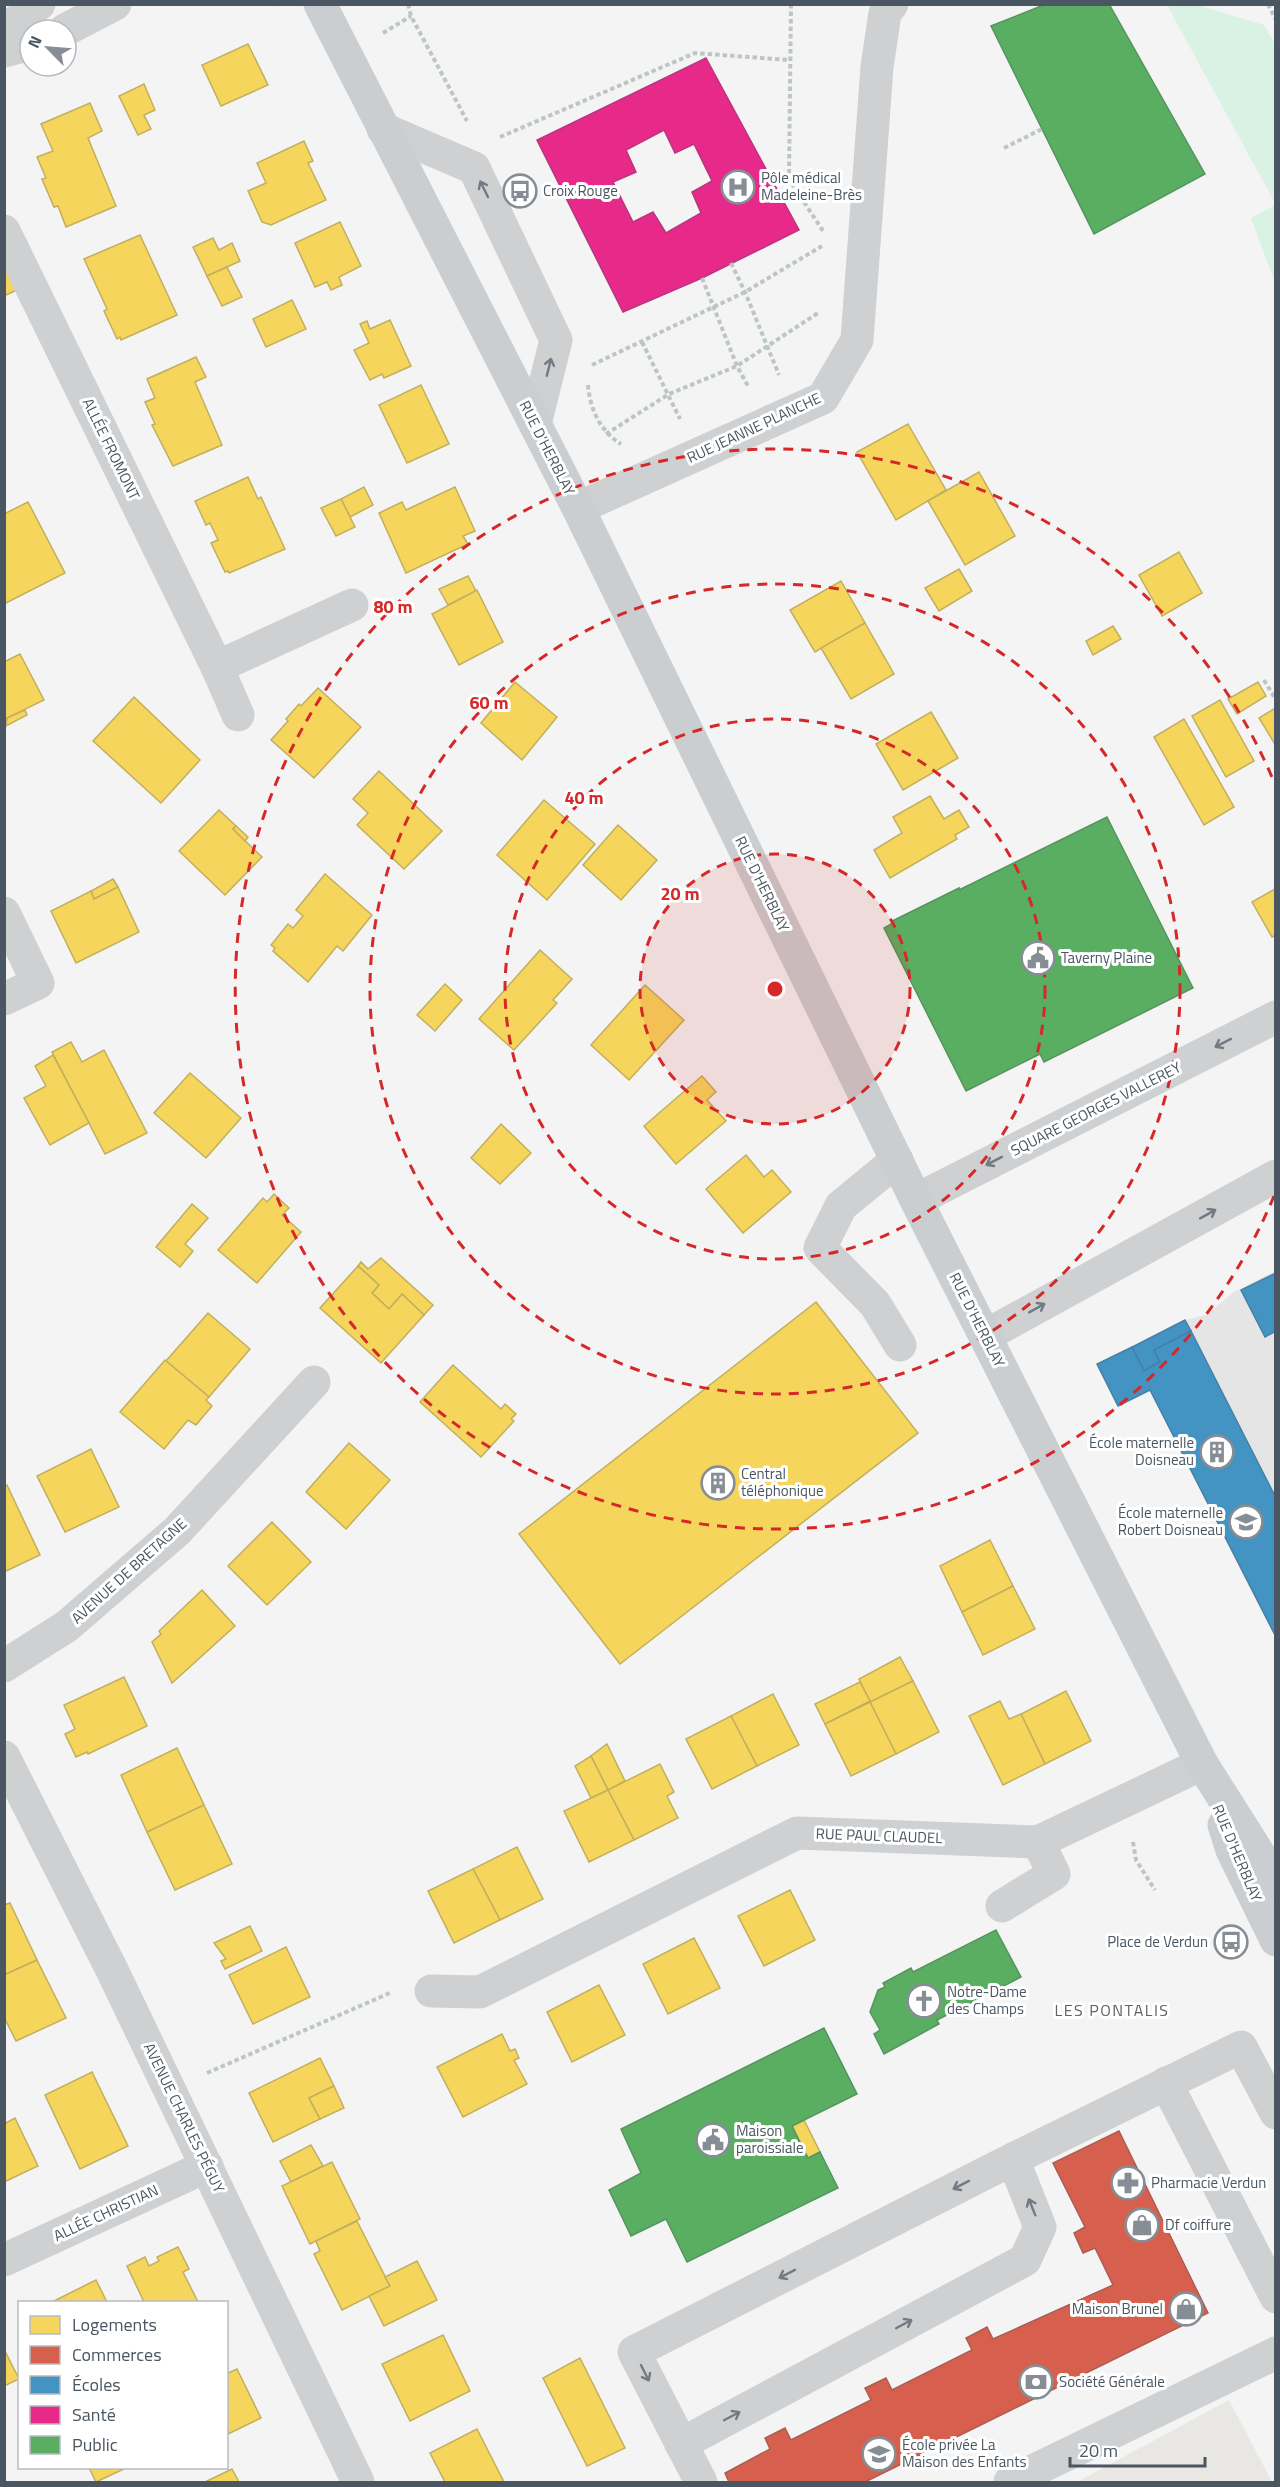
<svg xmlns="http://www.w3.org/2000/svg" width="1280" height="2487" viewBox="0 0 1280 2487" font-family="'Titillium Web',sans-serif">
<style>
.commercial{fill:#e8e7e3}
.education{fill:#e6e5e6}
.green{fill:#d9f2e3}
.homes{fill:#f6d55c;stroke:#c2af5e;stroke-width:1.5}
.shops{fill:#d6604d;stroke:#ac5d53;stroke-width:1.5}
.schools{fill:#4393c3;stroke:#4581a6;stroke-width:1.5}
.health{fill:#e7298a;stroke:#b8367e;stroke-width:1.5;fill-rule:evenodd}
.public{fill:#5aae61;stroke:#559461;stroke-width:1.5}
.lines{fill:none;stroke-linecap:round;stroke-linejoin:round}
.path{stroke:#bcc7c4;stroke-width:4;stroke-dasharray:4.5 3;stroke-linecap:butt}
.minor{stroke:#ced0d2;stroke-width:33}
.major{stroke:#caced1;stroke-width:33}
.oneway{stroke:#727b83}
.ring{fill:none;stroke:#d62828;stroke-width:3;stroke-dasharray:10 8}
.labels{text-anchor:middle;stroke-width:6;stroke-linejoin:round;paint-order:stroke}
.poi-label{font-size:15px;fill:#4a5661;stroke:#fff;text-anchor:start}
.street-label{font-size:15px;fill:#4a5661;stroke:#fff}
.neighbourhood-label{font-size:16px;letter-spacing:1.5px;fill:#5f6368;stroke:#fff}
.centre{fill:#d62828;stroke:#fff;stroke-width:3}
.ring-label{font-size:18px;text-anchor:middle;font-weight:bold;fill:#d62828;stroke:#fff;stroke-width:6;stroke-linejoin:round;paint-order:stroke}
</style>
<rect width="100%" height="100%" fill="#f4f4f4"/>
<polygon class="commercial" points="1229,2400 1272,2482 1077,2482"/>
<polygon class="education" points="1275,1271 1275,1637 1150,1390 1118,1406 1097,1364 1185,1320 1206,1315 1234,1292"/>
<g class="green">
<polygon points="1167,5 1197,5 1264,25 1275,44 1275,203"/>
<polygon points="1275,205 1275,283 1251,218"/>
</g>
<g class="homes">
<polygon points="248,44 268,85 221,106 202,65"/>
<polygon points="144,84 155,110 144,115 151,129 138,135 119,96"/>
<polygon points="90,103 102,131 88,138 116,206 66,227 58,206 54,207 42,179 46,178 37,157 53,151 41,124"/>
<polygon points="304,141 313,161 308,163 326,200 271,225 262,222 248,191 266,183 257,163"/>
<polygon points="340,222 361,266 339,277 342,285 331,290 327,282 315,287 295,243"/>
<polygon points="140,235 177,315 121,340 120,337 117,339 104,311 107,309 84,259"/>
<polygon points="213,238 219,250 232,243 240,261 207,276 193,247"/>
<polygon points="4,263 17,290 4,296"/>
<polygon points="227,267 242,297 222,306 207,276"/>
<polygon points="292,300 306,329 266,347 253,319"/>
<polygon points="390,320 411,366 384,378 382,374 370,380 354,350 369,343 360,324 367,321 370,329"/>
<polygon points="196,357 206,377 195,382 222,445 173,466 152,425 155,424 145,402 155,398 147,379"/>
<polygon points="421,385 449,444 407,463 379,405"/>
<polygon points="908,424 946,490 896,520 857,452"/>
<polygon points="979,472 1015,536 965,565 928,501"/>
<polygon points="248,477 258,499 261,497 285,549 229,573 228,571 225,572 211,543 218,540 210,523 206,525 195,501"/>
<polygon points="364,487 373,505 350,517 341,499"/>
<polygon points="455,487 475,531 463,536 468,544 406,573 379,513 402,502 406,510"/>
<polygon points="341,499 355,527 336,536 321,508"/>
<polygon points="28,502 65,573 4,604 4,514"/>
<polygon points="1179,552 1202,593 1162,616 1139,575"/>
<polygon points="959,569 972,591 939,611 925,588"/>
<polygon points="468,576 476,591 448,605 439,589"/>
<polygon points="841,581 865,623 815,652 790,610"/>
<polygon points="477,590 503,642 459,665 432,614"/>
<polygon points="865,623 894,674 851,699 821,648"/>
<polygon points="1113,626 1121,639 1093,655 1086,641"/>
<polygon points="20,654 44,700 7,718 4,731 4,662"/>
<polygon points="515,682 557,717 522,760 481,723"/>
<polygon points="1258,682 1266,696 1237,714 1228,699"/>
<polygon points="318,688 361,727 314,778 271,740 288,721 286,719 299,704 301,706"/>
<polygon points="134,697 200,760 161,803 93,741"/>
<polygon points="1220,700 1254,761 1226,777 1192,716"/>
<polygon points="1274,709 1276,711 1276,746 1259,718"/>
<polygon points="25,710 27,715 6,726 7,718"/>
<polygon points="931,712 958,758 903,790 876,744"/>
<polygon points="1184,719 1234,807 1204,825 1154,737"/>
<polygon points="379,771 442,831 404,869 357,825 368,813 353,799"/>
<polygon points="930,796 944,819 959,810 969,827 955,835 957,839 890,878 874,850 902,833 893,817"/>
<polygon points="544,800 595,844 547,900 497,855"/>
<polygon points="219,810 236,826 233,829 262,857 225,895 179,851"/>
<polygon points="618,825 657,860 621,900 583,865"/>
<polygon points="236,826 248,837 245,841 233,829"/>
<polygon points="325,874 372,915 343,951 337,946 308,982 273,951 275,948 271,945 288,924 293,928 303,916 296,910"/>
<polygon points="113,879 118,887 94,899 91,891"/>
<polygon points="118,887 139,932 76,963 51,911 91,891 94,899"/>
<polygon points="1275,889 1276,935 1272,937 1252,902"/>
<polygon points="540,950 572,979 553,1000 557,1003 514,1050 479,1019"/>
<polygon points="445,984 462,1000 435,1031 417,1015"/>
<polygon points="645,985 684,1020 629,1080 591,1045"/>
<polygon points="71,1042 82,1062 104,1050 147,1133 105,1154 52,1052"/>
<polygon points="53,1055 89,1123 50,1145 24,1098 46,1086 35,1066"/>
<polygon points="190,1073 241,1118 206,1158 154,1113"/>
<polygon points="702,1076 716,1092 707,1100 726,1121 676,1164 644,1126"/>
<polygon points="501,1124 531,1153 500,1184 471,1158"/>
<polygon points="746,1155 764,1177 772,1170 791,1192 743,1233 706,1189"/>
<polygon points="274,1194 289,1208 282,1215 301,1232 257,1283 218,1250 263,1198 267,1202"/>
<polygon points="192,1204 208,1218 185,1244 193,1251 180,1267 156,1247"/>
<polygon points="381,1258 433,1305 424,1315 402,1294 389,1309 372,1293 379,1285 358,1266 361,1262 368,1269"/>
<polygon points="358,1266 379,1285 372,1293 389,1309 402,1294 424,1315 381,1363 320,1308"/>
<polygon points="816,1302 918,1433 620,1664 519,1534"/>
<polygon points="208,1313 250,1349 209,1397 166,1361"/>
<polygon points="165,1360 209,1397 206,1400 212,1406 196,1425 188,1420 164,1449 120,1412"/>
<polygon points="453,1365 501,1409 505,1404 516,1414 511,1419 514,1421 481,1457 420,1402"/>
<polygon points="349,1443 390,1480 346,1529 306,1492"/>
<polygon points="91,1449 119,1507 65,1532 37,1476"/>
<polygon points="7,1485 40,1555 4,1572 4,1487"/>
<polygon points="272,1522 311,1562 267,1605 228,1566"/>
<polygon points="990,1540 1013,1586 962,1612 940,1566"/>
<polygon points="1013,1586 1035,1629 983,1655 962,1612"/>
<polygon points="202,1590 235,1626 172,1683 152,1642 161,1634 159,1631"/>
<polygon points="900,1657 913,1681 870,1702 859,1679"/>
<polygon points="124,1677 147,1726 88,1754 87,1752 76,1757 65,1734 75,1729 64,1705"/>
<polygon points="913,1681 939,1732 896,1754 870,1702"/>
<polygon points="860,1682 870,1701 825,1724 815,1704"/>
<polygon points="1066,1691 1091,1741 1045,1764 1021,1714"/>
<polygon points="773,1694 799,1745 757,1766 731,1716"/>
<polygon points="1000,1701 1009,1719 1021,1714 1045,1764 1003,1785 969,1716"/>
<polygon points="870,1702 896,1754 851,1776 825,1724"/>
<polygon points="731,1716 757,1766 712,1789 686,1739"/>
<polygon points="607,1744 625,1781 608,1790 591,1756"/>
<polygon points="177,1748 204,1805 147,1832 121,1775"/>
<polygon points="591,1756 608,1790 591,1798 575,1766"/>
<polygon points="660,1764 674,1792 667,1796 678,1818 634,1840 608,1790"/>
<polygon points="608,1790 634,1840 589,1862 564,1811"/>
<polygon points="204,1805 232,1864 175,1890 147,1832"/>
<polygon points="517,1847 543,1899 500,1920 473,1869"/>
<polygon points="473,1869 500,1920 454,1943 428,1891"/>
<polygon points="790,1890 815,1940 764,1966 738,1916"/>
<polygon points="10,1903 37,1960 4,1975 4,1905"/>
<polygon points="250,1926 262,1951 225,1969 221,1961 226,1959 214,1943"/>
<polygon points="694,1938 720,1988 668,2014 643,1964"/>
<polygon points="286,1947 310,1997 253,2024 229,1975"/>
<polygon points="37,1960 66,2018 16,2041 4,2017 4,1975"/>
<polygon points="599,1985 625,2035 572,2062 547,2012"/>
<polygon points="502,2034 510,2051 515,2049 519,2058 514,2060 527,2084 463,2117 437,2067"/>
<polygon points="320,2058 334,2086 309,2098 320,2119 273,2142 249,2093"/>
<polygon points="92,2072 128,2146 80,2169 45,2095"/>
<polygon points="334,2086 344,2108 320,2119 309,2098"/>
<polygon points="15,2118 38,2166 4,2182 4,2124"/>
<polygon points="804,2120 820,2152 808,2158 792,2126"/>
<polygon points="311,2145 323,2166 291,2182 280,2161"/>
<polygon points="332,2162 360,2219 310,2244 282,2186"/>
<polygon points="357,2221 390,2286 342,2310 314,2254 320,2251 316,2241"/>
<polygon points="178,2247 189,2269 183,2272 198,2302 144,2302 127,2266 145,2257 149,2266 159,2261 157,2257"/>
<polygon points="417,2261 437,2300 384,2326 369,2296 390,2286 385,2277"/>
<polygon points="96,2280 107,2302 52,2302"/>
<polygon points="443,2335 470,2391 410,2421 382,2364"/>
<polygon points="4,2349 19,2379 4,2386"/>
<polygon points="580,2358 625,2448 587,2466 543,2378"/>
<polygon points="237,2369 261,2418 226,2435 226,2374"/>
<polygon points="477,2429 504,2482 445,2482 430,2453"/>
<polygon points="89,2468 126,2468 96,2482"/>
<polygon points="232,2469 239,2482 205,2482"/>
</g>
<polygon class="shops" points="1119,2131 1208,2313 865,2482 729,2482 725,2473 770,2449 765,2438 785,2428 791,2440 871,2400 865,2388 886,2378 892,2390 972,2350 966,2338 987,2327 993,2339 1113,2285 1095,2248 1083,2253 1074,2233 1085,2227 1053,2163"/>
<g class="schools">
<polygon points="1276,1273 1276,1331 1265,1337 1241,1290"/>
<polygon points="1185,1320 1191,1331 1154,1350 1160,1362 1144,1371 1132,1347"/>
<polygon points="1191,1331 1276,1498 1276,1637 1150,1390 1118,1406 1097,1364 1132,1347 1144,1371 1160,1362 1154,1350"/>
</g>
<path class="health" d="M706 58 799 230 702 278 623 312 537 140ZM664 130 675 153 694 144 712 181 692 192 701 213 666 233 653 212 633 222 613 182 636 172 626 150Z"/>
<g class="public">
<polygon points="1046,4 1109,4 1205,174 1094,234 991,26"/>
<polygon points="1107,817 1193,988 1044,1062 1040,1054 966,1091 884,928 893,923 892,921 959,888 959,890"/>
<polygon points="996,1930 1021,1977 937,2020 939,2024 884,2054 874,2034 880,2030 870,2012 878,1990 885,1987 883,1983 911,1968 913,1972"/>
<polygon points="824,2028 857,2094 792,2126 808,2158 820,2152 838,2188 687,2262 666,2219 631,2236 609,2190 641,2173 621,2129"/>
</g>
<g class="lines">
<g class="path">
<polyline points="273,4 274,5"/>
<polyline points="408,4 411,16 467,121"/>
<polyline points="791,4 789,179 823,231"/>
<polyline points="1268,4 1276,20"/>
<polyline points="383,33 411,16"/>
<polyline points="500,137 695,53 789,60"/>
<polyline points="1004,148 1042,129"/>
<polyline points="731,263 745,292 779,375"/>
<polyline points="702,278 737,366 749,388"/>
<polyline points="642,342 680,419"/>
<polyline points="592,365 745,292 822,246"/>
<path d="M588 385C590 409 600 431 621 444"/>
<polyline points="606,434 669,394 737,366 818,313"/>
<polyline points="1264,680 1276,700"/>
<polyline points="1133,1842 1136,1860 1155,1890"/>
<polyline points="207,2073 392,1992"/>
</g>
<g class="minor">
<polyline points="65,30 115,4"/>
<polyline points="4,31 39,4"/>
<polyline points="4,51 30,44"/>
<polyline points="383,129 474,168 556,340 535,424"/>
<polyline points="4,231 217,667 352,605"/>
<polyline points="578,508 823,398 857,340 877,67 885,13 892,4"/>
<polyline points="217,667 238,715"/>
<polyline points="4,913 38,983 4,999"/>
<polyline points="897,1160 841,1206 820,1248 875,1304 900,1345"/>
<polyline points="916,1200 1276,1017"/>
<polyline points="985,1336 1276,1176"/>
<polyline points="4,1666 67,1626 177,1531 314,1382"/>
<polyline points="4,1757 111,1968 358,2482"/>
<polyline points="1002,1906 1054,1874 1038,1842"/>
<polyline points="431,1991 480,1992 797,1833 1038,1842 1202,1764"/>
<polyline points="1166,2083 1276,2297"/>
<polyline points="4,2260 207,2166"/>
<polyline points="681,2444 1025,2260 1040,2227 1013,2159"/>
<polyline points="701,2482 634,2352 1013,2159 1241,2047 1276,2113"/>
<polyline points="1010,2482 1276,2353"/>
</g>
<g class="major">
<polyline points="320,4 578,508 916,1200 1202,1764 1276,1881"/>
<polyline points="1224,1825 1232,1850 1276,1940"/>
</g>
</g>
<defs><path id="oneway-shaft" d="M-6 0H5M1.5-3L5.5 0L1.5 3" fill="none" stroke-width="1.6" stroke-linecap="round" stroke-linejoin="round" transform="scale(1.5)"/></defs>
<g class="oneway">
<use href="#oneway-shaft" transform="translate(484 189) rotate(-116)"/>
<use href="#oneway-shaft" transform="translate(549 367) rotate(-76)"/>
<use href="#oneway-shaft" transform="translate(1223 1043) rotate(153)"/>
<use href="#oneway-shaft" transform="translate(994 1161) rotate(153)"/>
<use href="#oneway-shaft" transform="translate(1208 1214) rotate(-29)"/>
<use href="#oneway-shaft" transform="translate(1037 1308) rotate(-29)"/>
<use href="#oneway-shaft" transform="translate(961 2185) rotate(153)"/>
<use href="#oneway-shaft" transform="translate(1032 2207) rotate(-112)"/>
<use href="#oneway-shaft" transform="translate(787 2274) rotate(153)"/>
<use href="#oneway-shaft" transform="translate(904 2324) rotate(-28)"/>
<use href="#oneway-shaft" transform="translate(645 2373) rotate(63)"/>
<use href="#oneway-shaft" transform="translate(732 2416) rotate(-28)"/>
</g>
<circle cx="775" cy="989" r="135" fill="#d62828" fill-opacity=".12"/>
<g class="ring">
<circle cx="775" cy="989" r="135"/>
<circle cx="775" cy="989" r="270"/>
<circle cx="775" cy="989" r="405"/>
<path d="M1274 1196A540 540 0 1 1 1274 782"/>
</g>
<defs>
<g id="hospital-ring" transform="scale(1.725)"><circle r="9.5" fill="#fff" stroke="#868d94" stroke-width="1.5"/><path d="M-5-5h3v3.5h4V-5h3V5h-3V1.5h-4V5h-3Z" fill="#868d94"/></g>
<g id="bus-ring" transform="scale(1.725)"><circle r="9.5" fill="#fff" stroke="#868d94" stroke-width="1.5"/><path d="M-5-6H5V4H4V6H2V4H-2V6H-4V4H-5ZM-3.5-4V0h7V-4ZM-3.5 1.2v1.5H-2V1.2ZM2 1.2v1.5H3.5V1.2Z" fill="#868d94"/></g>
<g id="civic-ring" transform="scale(1.725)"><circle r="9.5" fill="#fff" stroke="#868d94" stroke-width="1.5"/><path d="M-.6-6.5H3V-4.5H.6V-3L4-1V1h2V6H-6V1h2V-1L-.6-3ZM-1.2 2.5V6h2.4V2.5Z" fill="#868d94"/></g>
<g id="building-ring" transform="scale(1.725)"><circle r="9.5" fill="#fff" stroke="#868d94" stroke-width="1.5"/><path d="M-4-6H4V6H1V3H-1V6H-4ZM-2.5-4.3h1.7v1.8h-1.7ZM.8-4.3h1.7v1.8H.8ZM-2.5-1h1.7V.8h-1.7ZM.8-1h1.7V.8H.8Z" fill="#868d94"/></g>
<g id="school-ring" transform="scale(1.725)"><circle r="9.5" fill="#fff" stroke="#868d94" stroke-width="1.5"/><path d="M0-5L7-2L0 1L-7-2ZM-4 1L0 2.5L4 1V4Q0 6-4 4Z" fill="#868d94"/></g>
<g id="church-ring" transform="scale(1.725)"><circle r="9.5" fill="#fff" stroke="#868d94" stroke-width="1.5"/><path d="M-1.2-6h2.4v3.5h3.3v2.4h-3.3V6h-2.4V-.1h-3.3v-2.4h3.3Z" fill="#868d94"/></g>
<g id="pharmacy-ring" transform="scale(1.725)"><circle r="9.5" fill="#fff" stroke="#868d94" stroke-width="1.5"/><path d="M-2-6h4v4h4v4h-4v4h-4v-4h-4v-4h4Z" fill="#868d94"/></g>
<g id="shop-ring" transform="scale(1.725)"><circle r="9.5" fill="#fff" stroke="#868d94" stroke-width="1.5"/><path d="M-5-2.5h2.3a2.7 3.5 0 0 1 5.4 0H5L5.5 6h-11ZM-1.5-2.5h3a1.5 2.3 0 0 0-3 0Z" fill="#868d94"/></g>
<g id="bank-ring" transform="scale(1.725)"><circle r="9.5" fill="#fff" stroke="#868d94" stroke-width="1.5"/><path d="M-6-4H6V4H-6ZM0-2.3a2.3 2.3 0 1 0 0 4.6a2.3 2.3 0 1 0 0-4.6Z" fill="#868d94"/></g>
</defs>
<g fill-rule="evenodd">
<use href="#hospital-ring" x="738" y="187"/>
<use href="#bus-ring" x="520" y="191"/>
<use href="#civic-ring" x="1038" y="958"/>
<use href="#building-ring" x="1217" y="1452"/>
<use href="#building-ring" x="718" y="1483"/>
<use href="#school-ring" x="1246" y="1522"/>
<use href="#bus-ring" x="1231" y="1942"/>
<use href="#church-ring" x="924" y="2001"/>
<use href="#civic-ring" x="713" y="2140"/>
<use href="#pharmacy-ring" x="1128" y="2183"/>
<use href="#shop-ring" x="1142" y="2225"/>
<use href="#shop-ring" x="1186" y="2309"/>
<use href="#bank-ring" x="1036" y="2382"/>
<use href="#school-ring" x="879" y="2454"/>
</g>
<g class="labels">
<g class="poi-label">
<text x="761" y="183">Pôle médical<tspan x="761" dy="17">Madeleine-Brès</tspan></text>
<text x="543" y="196">Croix Rouge</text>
<text x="1061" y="963">Taverny Plaine</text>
<text x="1194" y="1448" text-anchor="end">École maternelle<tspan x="1194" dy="17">Doisneau</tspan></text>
<text x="741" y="1479">Central<tspan x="741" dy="17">téléphonique</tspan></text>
<text x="1223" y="1518" text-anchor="end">École maternelle<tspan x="1223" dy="17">Robert Doisneau</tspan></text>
<text x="1208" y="1947" text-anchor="end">Place de Verdun</text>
<text x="947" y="1997">Notre-Dame<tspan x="947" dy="17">des Champs</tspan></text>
<text x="736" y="2136">Maison<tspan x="736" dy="17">paroissiale</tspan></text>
<text x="1151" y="2188">Pharmacie Verdun</text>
<text x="1165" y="2230">Df coiffure</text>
<text x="1163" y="2314" text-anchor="end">Maison Brunel</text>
<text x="1059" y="2387">Société Générale</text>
<text x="902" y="2450">École privée La<tspan x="902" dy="17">Maison des Enfants</tspan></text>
</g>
<g class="street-label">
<text transform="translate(754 428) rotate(-25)" y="5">RUE JEANNE PLANCHE</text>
<text transform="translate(547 448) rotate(63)" y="5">RUE D'HERBLAY</text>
<text transform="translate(111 449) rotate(64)" y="5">ALLÉE FROMONT</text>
<text transform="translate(762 884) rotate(64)" y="5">RUE D'HERBLAY</text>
<text transform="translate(1096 1109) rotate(-27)" y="5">SQUARE GEORGES VALLEREY</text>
<text transform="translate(977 1320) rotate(63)" y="5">RUE D'HERBLAY</text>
<text transform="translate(129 1571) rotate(-42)" y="5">AVENUE DE BRETAGNE</text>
<text transform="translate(879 1836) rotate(2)" y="5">RUE PAUL CLAUDEL</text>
<text transform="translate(1237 1853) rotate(67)" y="5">RUE D'HERBLAY</text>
<text transform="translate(184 2118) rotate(64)" y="5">AVENUE CHARLES PÉGUY</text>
<text transform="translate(106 2213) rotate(-25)" y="5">ALLÉE CHRISTIAN</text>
</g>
<g class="neighbourhood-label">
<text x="1112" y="2016">LES PONTALIS</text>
</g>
</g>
<circle cx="775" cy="989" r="9" class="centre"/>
<g class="ring-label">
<text x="393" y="613">80 m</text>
<text x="489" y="709">60 m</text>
<text x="584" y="804">40 m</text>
<text x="680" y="900">20 m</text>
</g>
<rect width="1280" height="2487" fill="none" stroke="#4a5661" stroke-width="12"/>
<rect x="18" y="2301" width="210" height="168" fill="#ffffff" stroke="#b7bbc0" stroke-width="1.5"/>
<rect x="30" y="2316" width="30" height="18" fill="#f6d55c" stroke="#b7bbc0" stroke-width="1.5"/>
<text x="72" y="2331" font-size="18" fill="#4a5661">Logements</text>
<rect x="30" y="2346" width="30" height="18" fill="#d6604d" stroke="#b7bbc0" stroke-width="1.5"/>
<text x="72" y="2361" font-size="18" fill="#4a5661">Commerces</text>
<rect x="30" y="2376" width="30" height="18" fill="#4393c3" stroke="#b7bbc0" stroke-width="1.5"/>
<text x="72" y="2391" font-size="18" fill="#4a5661">Écoles</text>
<rect x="30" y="2406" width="30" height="18" fill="#e7298a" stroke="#b7bbc0" stroke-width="1.5"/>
<text x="72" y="2421" font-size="18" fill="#4a5661">Santé</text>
<rect x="30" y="2436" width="30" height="18" fill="#5aae61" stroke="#b7bbc0" stroke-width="1.5"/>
<text x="72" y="2451" font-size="18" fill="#4a5661">Public</text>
<g transform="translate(48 48) rotate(295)"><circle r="28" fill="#ffffff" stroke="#b7bbc0" stroke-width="1.5"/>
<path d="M0-4.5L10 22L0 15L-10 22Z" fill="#868d94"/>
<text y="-9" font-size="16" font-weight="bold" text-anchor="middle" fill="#4a5661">N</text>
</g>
<path d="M1070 2457v9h135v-9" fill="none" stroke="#4a5661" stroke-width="3"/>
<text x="1079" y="2457" font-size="18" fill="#4a5661" stroke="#ffffff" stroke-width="4.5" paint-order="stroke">20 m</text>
</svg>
